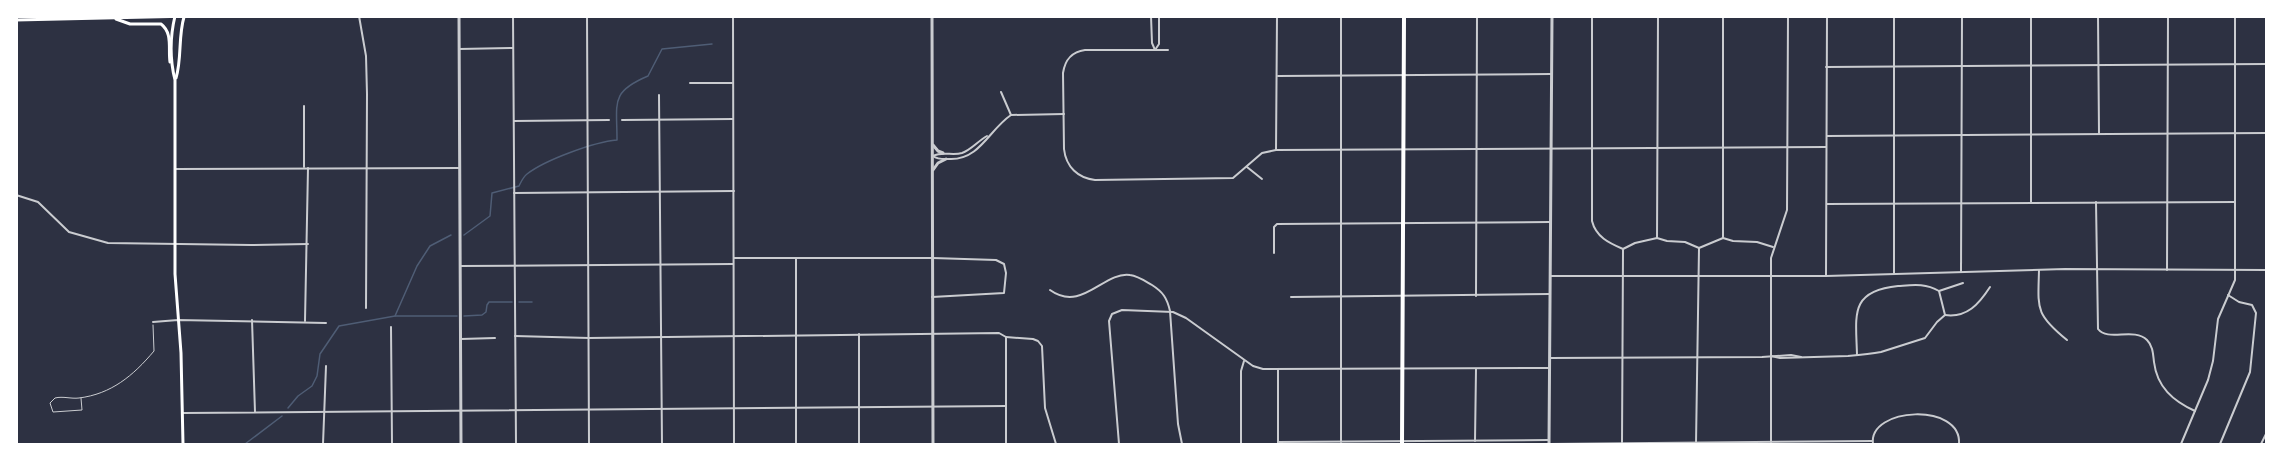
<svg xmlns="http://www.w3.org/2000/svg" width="2283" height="461" viewBox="0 0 2283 461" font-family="Rubik,sans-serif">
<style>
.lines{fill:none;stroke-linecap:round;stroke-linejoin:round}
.stream{stroke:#4f5d75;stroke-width:1.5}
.service{stroke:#caccd0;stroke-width:1}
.minor{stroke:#caccd0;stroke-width:2}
.tertiary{stroke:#caccd0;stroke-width:3}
.secondary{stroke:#fff;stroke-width:3}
.primary{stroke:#fff;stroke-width:4}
</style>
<rect width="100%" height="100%" fill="#2d3142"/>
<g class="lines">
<g class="stream">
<path d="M464 235 490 216 492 193 519 186C521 182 523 177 527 174 545 160 594 142 617 140 617 102 610 92 648 76L662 49 712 44"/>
<polyline points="519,302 532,302"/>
<polyline points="395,316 457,316"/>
<polyline points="464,316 482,315 486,312 487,305 489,302 512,302"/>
<polyline points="288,408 298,396 312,386 317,376 320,354 339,326 395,316 417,266 430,246 451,235"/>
<polyline points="245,444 282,416"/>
</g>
<path class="service" d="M81 398 82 410 53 412 50 403 55 398C63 396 71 399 79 398 111 394 133 376 154 351L153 325"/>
<g class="minor">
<polyline points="359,16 366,56 367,94 366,308"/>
<polyline points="513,16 516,444"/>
<polyline points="587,16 589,444"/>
<polyline points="733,16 734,444"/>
<polyline points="1151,16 1152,43 1155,50"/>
<path d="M1592 16V221C1596 237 1609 243 1623 249V252L1622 444"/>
<polyline points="2031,16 2031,202"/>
<polyline points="2098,16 2099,134"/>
<polyline points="459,49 513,48"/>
<polyline points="1155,50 1159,44 1159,16"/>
<path d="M1168 50H1085C1071 52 1065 60 1063 73L1064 149C1066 167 1078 178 1095 180L1233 178 1262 153 1276 150 1826 147"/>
<polyline points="1826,67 2266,64"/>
<polyline points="1278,76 1551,74"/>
<polyline points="690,83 732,83"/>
<polyline points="1001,92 1011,115"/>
<polyline points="659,95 662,444"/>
<polyline points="304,106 304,167"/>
<polyline points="622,120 733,119"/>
<polyline points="514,121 609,120"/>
<polyline points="1827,136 2266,133"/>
<polyline points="1276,150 1277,16"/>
<path d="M933 156C938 160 944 159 951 159 980 159 989 130 1011 115L1064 114"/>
<path d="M933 156C943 151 952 156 962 153 971 150 978 141 987 136"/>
<polyline points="1247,167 1262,179"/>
<polyline points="176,169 460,168"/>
<polyline points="514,193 734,191"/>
<polyline points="16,195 38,202 69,232 108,243 251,245 308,244"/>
<path d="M2096 202 2098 329C2108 342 2134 327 2147 340 2153 346 2153 354 2154 362 2157 387 2173 401 2195 411"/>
<polyline points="1827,204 2235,202"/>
<polyline points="1657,238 1658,16"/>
<polyline points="1723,238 1723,16"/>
<polyline points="1699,248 1723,238 1733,241 1757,242 1773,247"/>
<polyline points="1623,249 1635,243 1657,238 1667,241 1685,242 1699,248"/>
<polyline points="1274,253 1274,227 1277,224 1550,222"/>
<polyline points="734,258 933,258 996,260 1004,264 1006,273 1004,293 932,297"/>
<polyline points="796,259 796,444"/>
<polyline points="460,266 733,264"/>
<path d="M2039 270C2038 309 2035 314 2067 340"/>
<polyline points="2167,270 2168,16"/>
<polyline points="1961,272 1962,16"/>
<polyline points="1894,274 1894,16"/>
<polyline points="1550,276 1826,276 2065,269 2266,270"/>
<polyline points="1826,276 1827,16"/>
<path d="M1050 290C1082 313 1104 271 1130 275 1138 276 1145 281 1152 285 1163 292 1167 298 1170 311L1178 424 1182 444"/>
<polyline points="1939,291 1963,283"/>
<polyline points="1476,296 1477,16"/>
<polyline points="1291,297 1550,294"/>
<path d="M1945 315C1967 318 1979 304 1990 287"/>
<polyline points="252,320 255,412"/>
<polyline points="305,321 308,168"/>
<polyline points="153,322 178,320 326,323"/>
<polyline points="391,327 392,444"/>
<polyline points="859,334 859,444"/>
<polyline points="515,336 589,338 999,333 1006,337 1033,339 1038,341 1042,346 1045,408 1056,444"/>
<polyline points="461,339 495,338"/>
<path d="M1771 356 1780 358 1848 356C1859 355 1870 354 1881 352L1925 338 1937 322 1945 315 1939 291C1925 283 1913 285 1898 286 1849 291 1856 315 1857 355"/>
<polyline points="1550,358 1762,357 1791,355 1801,357"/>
<polyline points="183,413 1006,406"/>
<polyline points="1475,441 1476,369"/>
<polyline points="1278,442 1548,440"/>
<polyline points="1341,442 1341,16"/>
<polyline points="323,444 326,366"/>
<polyline points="1006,444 1006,337"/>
<polyline points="1119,444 1109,321 1112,314 1122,310 1173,312 1186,318 1253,366 1263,369 1550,368"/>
<polyline points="1241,444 1241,371 1244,361"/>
<polyline points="1278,444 1278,370"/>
<polyline points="1549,444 1872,441"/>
<polyline points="1696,444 1699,248"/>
<polyline points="1771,444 1771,258 1787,210 1788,16"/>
<path d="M1873 444C1868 407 1962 402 1959 444"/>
<polyline points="2181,444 2208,380 2213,361 2218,319 2235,280 2235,16"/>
<polyline points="2220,444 2250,372 2256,313 2252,305 2239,302 2228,295"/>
<polyline points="2261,444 2266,434"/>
</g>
<g class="tertiary">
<polyline points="459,16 461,444"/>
<polyline points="932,16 933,444"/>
<polyline points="933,145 938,151 943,153"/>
<polyline points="933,170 938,163 946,159"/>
<polyline points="1549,444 1552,16"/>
</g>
<g class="secondary">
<path d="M175 16C170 37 170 60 175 80V274L181 353 183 444"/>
<path d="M116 19 130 24H161C173 33 168 49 170 62"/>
<polyline points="16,20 192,16"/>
<path d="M176 78C182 59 178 37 184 17"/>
</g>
<polyline class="primary" points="1402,444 1404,16"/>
</g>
<rect width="2283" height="461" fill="none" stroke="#ffffff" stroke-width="36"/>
</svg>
